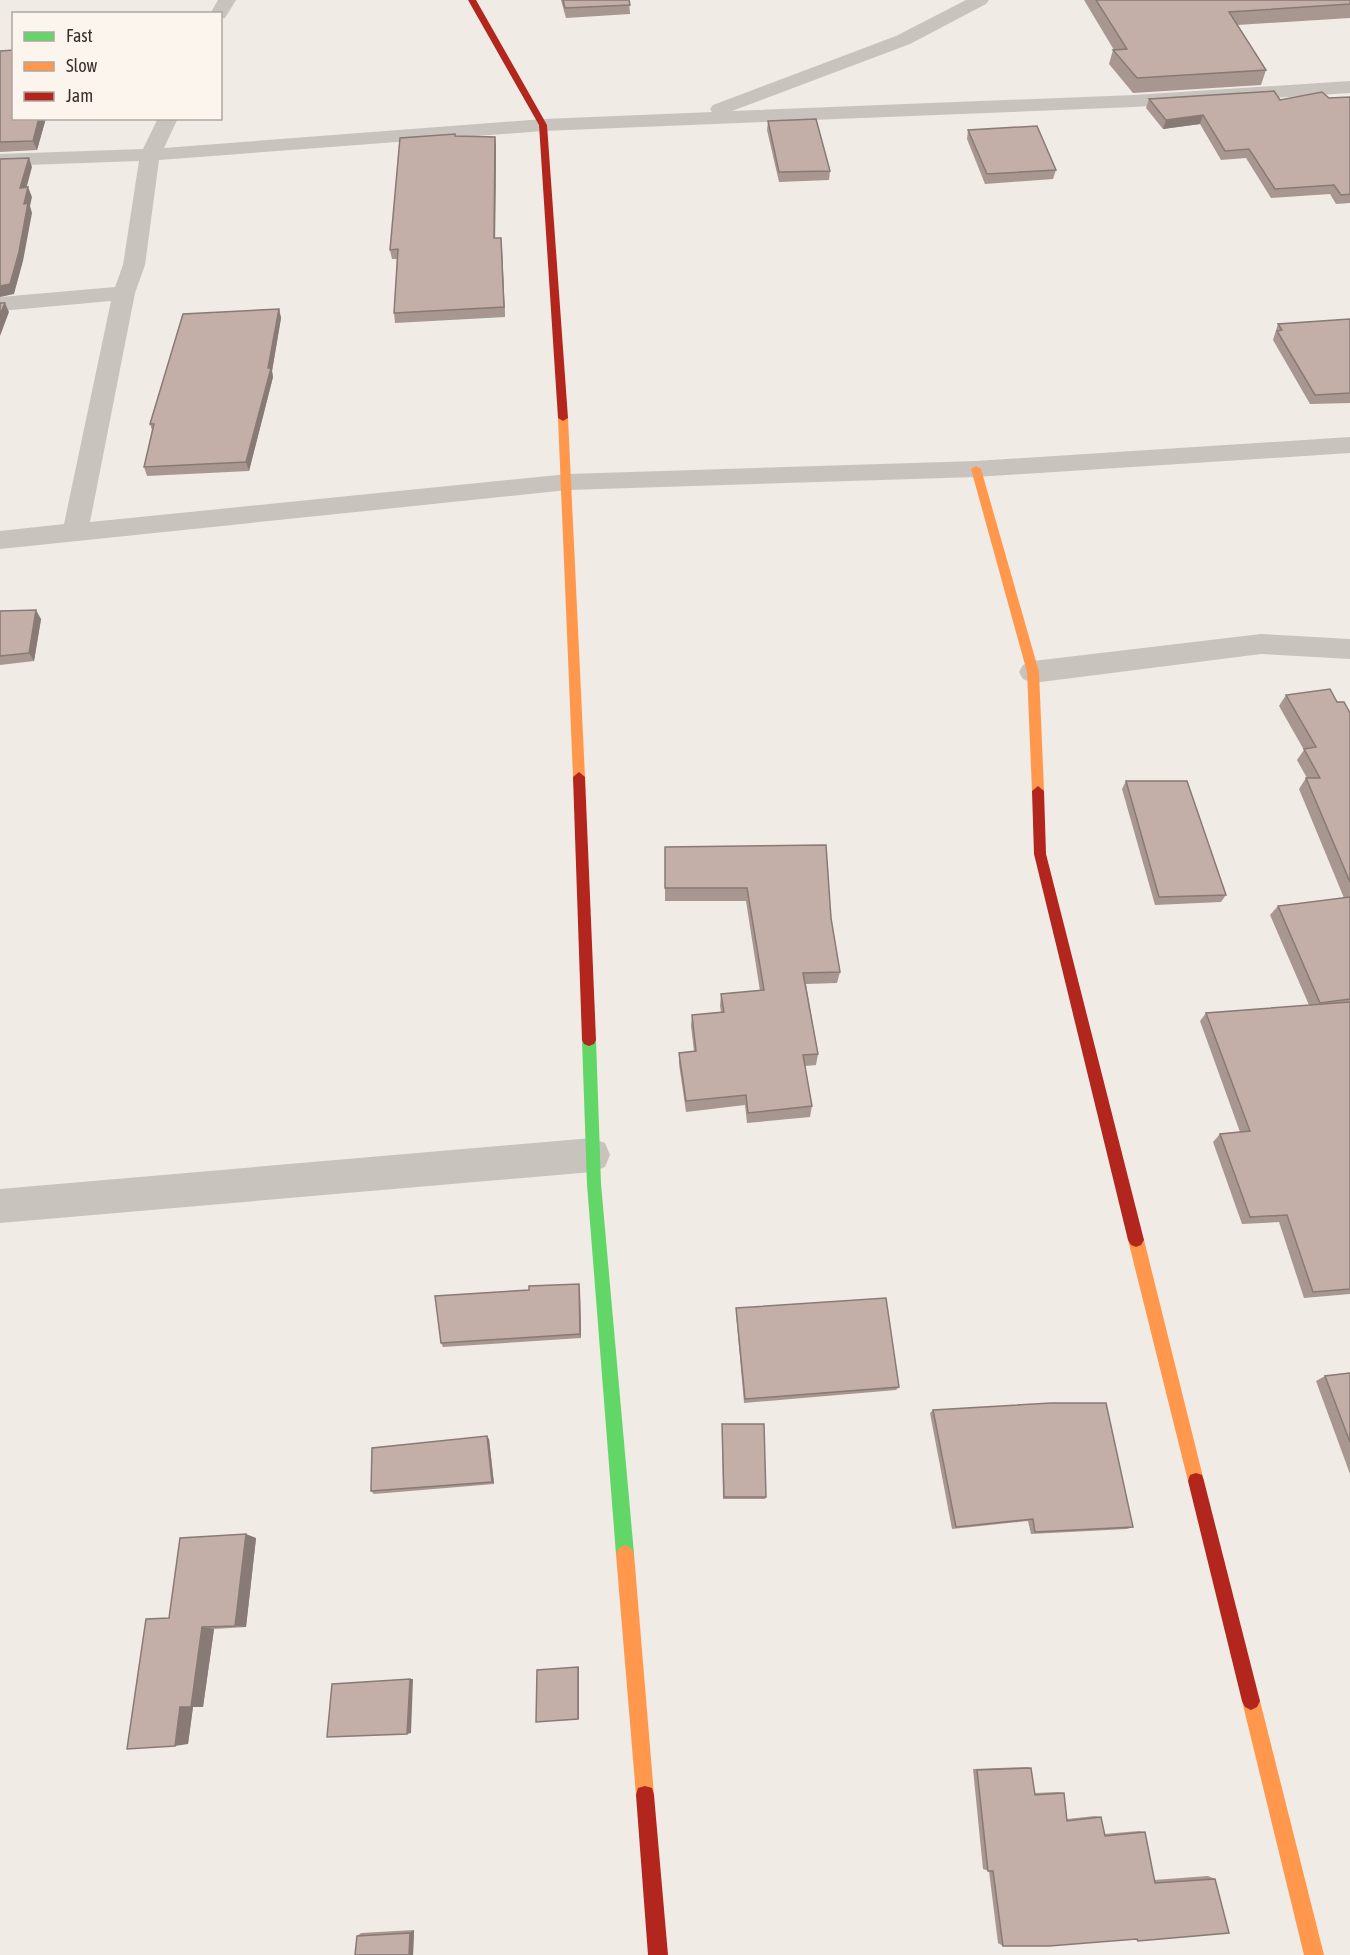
<svg xmlns="http://www.w3.org/2000/svg" width="1350" height="1955" viewBox="0 0 1350 1955" font-family="'Asap Condensed',sans-serif">
<style>
.lines{fill:none;stroke-linecap:round;stroke-linejoin:round}
.street{fill:#c9c3be;fill-rule:evenodd}
.fast{fill:#63d668;fill-rule:evenodd}
.slow{fill:#ff974d;fill-rule:evenodd}
.jam{fill:#b3261e;fill-rule:evenodd}
.wall{fill:#a89690}
.shaded-wall{fill:#887a75}
.building{fill:#c3afa7;stroke:#887a75;stroke-width:1.5}
</style>
<rect width="100%" height="100%" fill="#f0ebe5"/>
<g class="lines">
<g class="street">
<polygon points="218,0 236,0 225,18 220,19 220,14 210,14"/>
<polygon points="966,0 989,0 986,4 910,44 732,111 1134,95 1350,81 1350,93 1134,107 543,131 159,160 145,265 135,293 90,522 568,474 976,461 1350,437 1350,453 976,477 568,490 0,549 0,531 64,524 111,301 0,311 0,297 115,287 123,265 139,161 0,166 0,154 143,149 158,118 178,118 164,148 543,119 712,112 710,109 713,105 896,36"/>
<polygon points="1261,634 1350,639 1350,659 1261,654 1033,683 1023,679 1019,672 1023,665 1033,661"/>
<polygon points="592,1138 605,1143 610,1155 605,1167 592,1172 0,1223 0,1189"/>
</g>
<polygon class="fast" points="589,1034 594,1036 596,1040 601,1184 634,1554 631,1560 625,1563 619,1560 616,1554 587,1184 582,1040 584,1036"/>
<g class="slow">
<polygon points="563,415 568,418 585,777 579,782 573,777 558,418"/>
<polygon points="976,466 981,469 1039,672 1044,791 1038,796 1032,791 1027,672 971,469"/>
<polygon points="1136,1233 1141,1235 1144,1240 1204,1481 1202,1487 1196,1489 1190,1487 1188,1481 1128,1240 1131,1235"/>
<polygon points="625,1545 631,1548 634,1554 654,1795 652,1802 645,1804 638,1802 636,1795 616,1554 619,1548"/>
<polygon points="1251,1692 1257,1695 1260,1701 1324,1955 1304,1955 1242,1701 1245,1695"/>
</g>
<g class="jam">
<polygon points="468,0 476,0 547,125 568,418 563,421 558,418 539,125"/>
<polygon points="579,772 585,777 596,1040 594,1044 589,1046 584,1044 582,1040 573,777"/>
<polygon points="1038,786 1044,791 1046,854 1144,1240 1141,1245 1136,1247 1131,1245 1128,1240 1034,854 1032,791"/>
<polygon points="1196,1473 1202,1475 1204,1481 1260,1701 1257,1707 1251,1710 1245,1707 1242,1701 1188,1481 1190,1475"/>
<polygon points="645,1786 652,1788 654,1795 668,1955 648,1955 636,1795 638,1788"/>
</g>
</g>
<g class="wall">
<polygon points="561,0 629,0 630,14 566,18"/>
<polygon points="1084,0 1350,0 1350,18 1237,25 1266,70 1261,85 1133,93 1109,64 1113,50 1114,50"/>
<polygon points="0,51 14,118 46,118 37,150 0,152"/>
<polygon points="1350,97 1350,203 1336,204 1330,194 1271,198 1246,158 1221,160 1200,124 1163,129 1146,108 1149,99 1280,100"/>
<polygon points="768,121 830,171 829,180 779,182 767,130"/>
<polygon points="968,130 1056,170 1053,179 985,184 967,139"/>
<polygon points="455,136 495,137 496,146 495,238 501,238 505,317 395,323 394,313 397,259 392,259 390,250"/>
<polygon points="279,309 281,318 272,371 273,377 249,471 147,476 144,467 152,430 150,424"/>
<polygon points="1350,319 1350,403 1310,404 1273,340 1278,324"/>
<polygon points="0,611 41,619 34,661 0,665"/>
<polygon points="1286,695 1337,702 1350,713 1350,1294 1304,1298 1279,1222 1242,1224 1213,1142 1220,1134 1240,1132 1200,1021 1206,1013 1309,1005 1270,915 1278,906 1344,898 1299,789 1306,778 1307,778 1297,760 1304,750 1279,706"/>
<polygon points="1126,781 1226,895 1221,902 1155,905 1122,789"/>
<polygon points="665,847 831,918 840,972 837,983 806,984 818,1054 816,1065 805,1066 812,1106 810,1117 747,1123 745,1105 686,1112 679,1064 679,1053 694,1051 691,1026 692,1015 721,1012 720,1006 721,994 760,991 746,901 665,901"/>
<polygon points="580,1289 581,1338 443,1347 441,1343"/>
<polygon points="736,1308 899,1387 896,1390 744,1403 736,1313"/>
<polygon points="1350,1373 1350,1474 1316,1381 1325,1376"/>
<polygon points="933,1410 1133,1527 1127,1529 1031,1534 1028,1521 952,1529 930,1413"/>
<polygon points="722,1424 766,1497 765,1499 723,1499"/>
<polygon points="489,1439 494,1484 374,1494 371,1491"/>
<polygon points="256,1538 246,1627 214,1629 203,1707 193,1707 188,1744 135,1700 169,1618"/>
<polygon points="1027,1767 1031,1768 1034,1793 1058,1792 1064,1793 1067,1819 1095,1816 1101,1817 1104,1834 1139,1831 1145,1832 1154,1880 1208,1876 1215,1879 1138,1941 1134,1939 1003,1946 998,1943 989,1871 983,1869 973,1769"/>
<polygon points="414,1930 413,1955 357,1936 361,1933"/>
</g>
<g class="shaded-wall">
<polygon points="1203,115 1200,124 1163,129 1166,120"/>
<polygon points="39,118 46,118 37,150 33,141"/>
<polygon points="495,137 496,146 495,247 494,238"/>
<polygon points="29,158 32,167 24,197 20,188"/>
<polygon points="28,187 32,197 30,206 32,213 23,261 14,294 0,297 0,286"/>
<polygon points="501,238 502,247 505,317 504,307"/>
<polygon points="5,303 9,312 0,336 0,315"/>
<polygon points="279,309 281,318 272,371 273,377 249,471 246,462 268,368"/>
<polygon points="36,610 41,619 34,661 29,653"/>
<polygon points="579,1284 580,1289 581,1338 580,1334"/>
<polygon points="487,1436 489,1439 494,1484 492,1482"/>
<polygon points="246,1534 256,1538 246,1627 235,1626"/>
<polygon points="202,1627 214,1629 203,1707 193,1707 188,1744 175,1746 180,1707"/>
<rect x="578" y="1667" width="1" height="52"/>
<polygon points="410,1679 413,1679 411,1733 407,1734"/>
<polygon points="414,1930 413,1955 409,1955 410,1933"/>
</g>
<g class="building">
<polygon points="563,0 629,0 630,5 565,8"/>
<polygon points="1096,0 1350,0 1350,4 1229,12 1266,70 1137,78 1113,50 1127,49"/>
<polygon points="14,50 14,118 39,118 33,141 0,142 0,51"/>
<polygon points="1274,91 1280,100 1322,92 1329,98 1350,97 1350,194 1341,195 1334,185 1275,189 1249,149 1225,151 1203,115 1166,120 1149,99"/>
<polygon points="816,119 830,171 779,172 768,121"/>
<polygon points="1037,126 1056,170 987,174 968,130"/>
<polygon points="455,134 455,136 495,137 494,238 501,238 504,307 394,313 398,249 390,250 400,138"/>
<polygon points="29,158 20,188 28,187 24,204 28,203 19,252 10,284 0,286 0,159"/>
<polygon points="0,303 5,303 0,315"/>
<polygon points="279,309 268,368 271,368 246,462 144,467 154,424 150,424 183,314"/>
<polygon points="1350,319 1350,393 1315,395 1277,331 1282,330 1278,324"/>
<polygon points="36,610 29,653 0,656 0,611"/>
<polygon points="1330,689 1337,702 1344,702 1350,713 1350,882 1306,778 1320,778 1304,749 1316,747 1286,695"/>
<polygon points="1126,781 1187,781 1226,895 1159,897"/>
<polygon points="826,845 831,918 840,972 803,973 818,1054 803,1055 812,1106 748,1113 746,1095 686,1101 679,1053 696,1051 692,1015 724,1012 721,994 764,990 747,888 665,888 665,847"/>
<polygon points="1350,897 1350,999 1320,1003 1278,906"/>
<polygon points="1350,1002 1350,1289 1313,1292 1287,1215 1250,1217 1220,1134 1250,1131 1206,1013"/>
<polygon points="579,1284 580,1334 441,1343 435,1296 529,1290 529,1286"/>
<polygon points="886,1298 899,1387 745,1399 736,1308"/>
<polygon points="1350,1373 1350,1442 1325,1376"/>
<polygon points="1051,1403 1106,1403 1133,1527 1035,1532 1033,1519 956,1527 933,1410"/>
<polygon points="722,1424 764,1424 766,1497 724,1497"/>
<polygon points="487,1436 492,1482 371,1491 372,1448"/>
<polygon points="246,1534 235,1626 202,1627 191,1707 180,1707 175,1746 127,1749 146,1619 169,1618 180,1538"/>
<polygon points="578,1667 578,1719 536,1722 537,1670"/>
<polygon points="410,1679 407,1734 327,1737 332,1684"/>
<polygon points="1031,1768 1035,1795 1064,1793 1067,1821 1101,1817 1105,1836 1145,1832 1155,1883 1215,1879 1229,1933 1138,1941 1137,1939 1049,1946 1003,1946 993,1871 988,1871 977,1770"/>
<polygon points="410,1933 409,1955 355,1955 357,1936"/>
</g>
<rect x="12" y="12" width="210" height="108" fill="#fbf5ee" stroke="#aea6a0" stroke-width="1.5"/>
<rect x="24" y="32" width="30" height="9" fill="#63d668" stroke="#aea6a0" stroke-width="1.5"/>
<text x="66" y="42" font-size="18" fill="#3b302b">Fast</text>
<rect x="24" y="62" width="30" height="9" fill="#ff974d" stroke="#aea6a0" stroke-width="1.5"/>
<text x="66" y="72" font-size="18" fill="#3b302b">Slow</text>
<rect x="24" y="92" width="30" height="9" fill="#b3261e" stroke="#aea6a0" stroke-width="1.5"/>
<text x="66" y="102" font-size="18" fill="#3b302b">Jam</text>
</svg>
